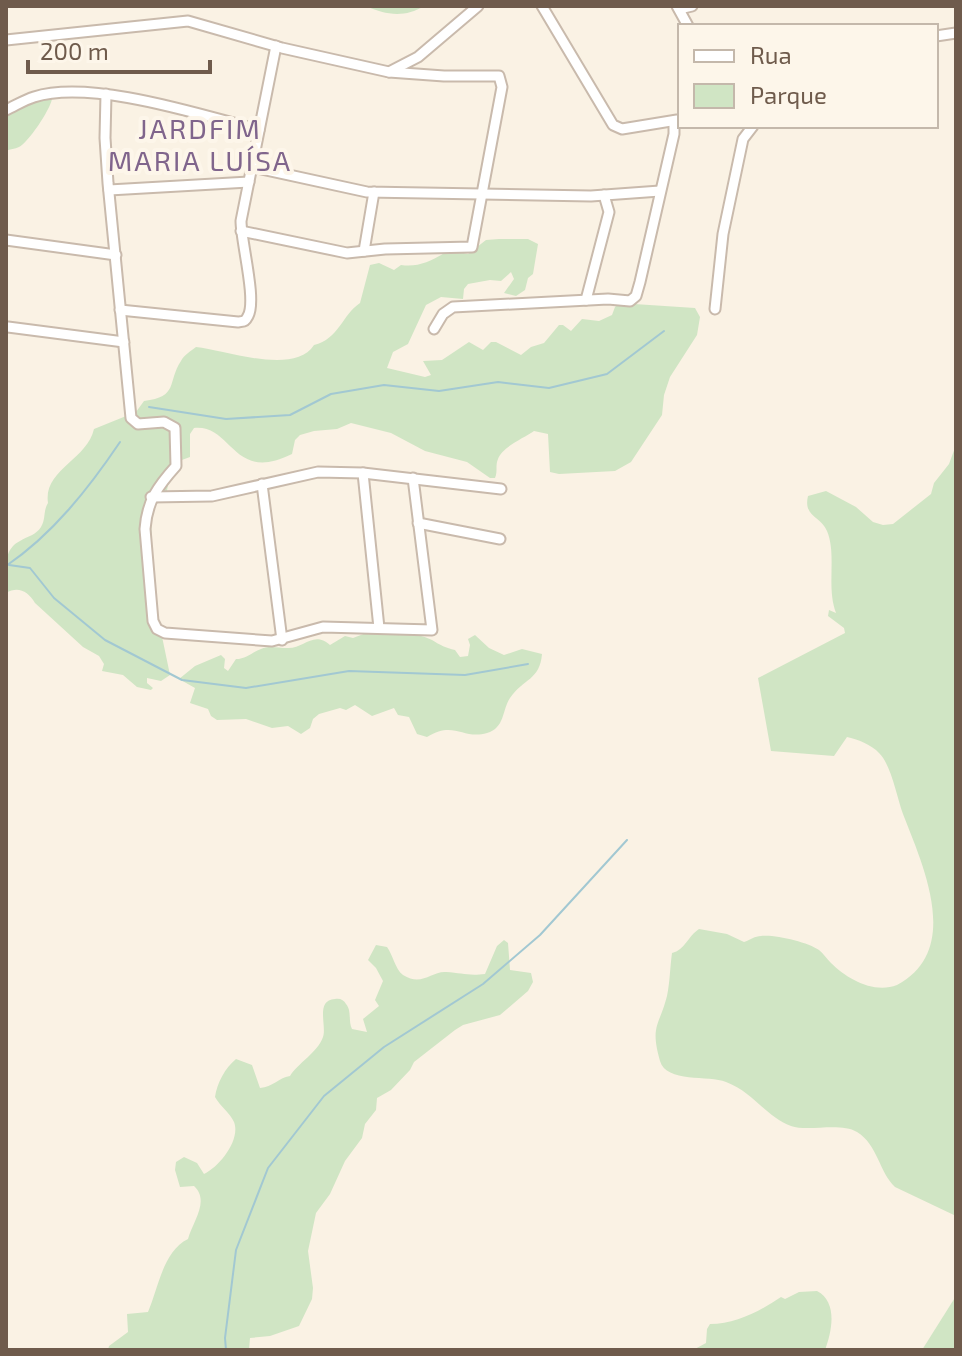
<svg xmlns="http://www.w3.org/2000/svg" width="962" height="1356" viewBox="0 0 962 1356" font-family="'Exo 2',sans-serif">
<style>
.green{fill:#d0e5c4}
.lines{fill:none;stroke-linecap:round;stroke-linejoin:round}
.stream{stroke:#a2c8d2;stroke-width:2}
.minor-casing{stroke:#c9baac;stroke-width:13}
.minor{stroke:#fff;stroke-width:9}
.labels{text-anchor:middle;stroke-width:8;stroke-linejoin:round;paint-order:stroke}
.neighbourhood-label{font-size:28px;letter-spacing:2px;fill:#80658c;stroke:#fdf6ea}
</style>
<rect width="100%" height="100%" fill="#faf2e4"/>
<g class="green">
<path d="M366 6H424C405 18 385 15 366 6Z"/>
<path d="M48 97 52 99C50 110 28 143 19 147 15 149 10 149 6 151V113Z"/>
<path d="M499 239H528L538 244 533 274 528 278 525 290 516 296 504 293 514 279 511 272 501 281 490 280 468 284 464 289 463 299 441 297 426 305 408 344 393 352 387 368 425 377 431 375 423 361 442 360 469 342 483 350 491 342H496L521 355 531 347 544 343 559 325H563L571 331 582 319 599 321 612 315 615 307 619 303 695 308 700 317 697 335 670 377 664 395 662 415 631 462 615 471 559 474 550 472 548 434 534 431C524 438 502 447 498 459 495 466 498 471 495 478H490L467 462 425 451 391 433 351 423 337 429 314 431 300 435 295 440 292 454C232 484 233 424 194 428L190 434V457L171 464 178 472 168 485 166 496 154 506 151 518 153 573 152 581 146 589 154 598 170 675 161 681 147 678V683L153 688 151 690 137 687 123 675 102 671 104 664 99 656 83 647 35 603C28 591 18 586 6 593 6 576 1 550 20 541 28 536 36 535 41 527 46 519 43 511 48 503 43 470 87 460 94 429L136 412 144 401C179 397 167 382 181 361 184 355 191 351 196 347 226 350 294 376 314 345 339 339 342 315 360 303L370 265 379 263 394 270 401 265C420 268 434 259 450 250L468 254 486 240Z"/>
<path d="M956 445V1216L895 1187C879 1172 878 1145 857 1132 840 1122 808 1132 791 1126 765 1116 753 1092 726 1082 709 1075 666 1083 660 1061 650 1025 659 1027 667 996 670 982 670 967 672 953 685 950 688 936 699 929L727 934 744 942C750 940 755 936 761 936 774 934 808 942 819 950 823 953 827 959 831 963 847 979 874 994 897 985 962 950 924 868 903 814 897 798 891 764 879 753 872 745 857 739 847 737L834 756 771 751 758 678 845 633 844 628 828 616 829 610 836 613C826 587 837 555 827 531 821 516 803 517 808 496L826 491 856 507 873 522 883 525 893 524 931 494 934 483 949 464Z"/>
<path d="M374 630C393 631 415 632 432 640 440 645 446 648 455 650L460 657 468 656 470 645 468 639 475 635 489 648 504 655 522 649 542 654C540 680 523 679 510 698 502 710 505 728 487 733 463 740 454 720 427 737L417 734 409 717 398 715 394 708 372 716 355 705 346 710 340 708 319 714 313 719 310 728 301 734 288 726 272 728 246 719 217 720 211 716 208 709 190 703 195 688 179 679 195 666 221 655 225 659 224 668 228 671 236 659C246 659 252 652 261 649 269 645 278 648 287 648 304 649 313 630 330 645L345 636 353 638Z"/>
<path d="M504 940 508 943 510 970 531 973 533 982 528 991 500 1015 463 1025 455 1030 414 1062 410 1070 391 1090 377 1098 376 1110 365 1124 362 1138 345 1161 330 1194 316 1213 308 1251 313 1288 312 1299 299 1326 270 1336 250 1338 249 1350H108L109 1346 128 1332 127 1314 148 1312C158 1289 163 1251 188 1239 193 1221 210 1201 194 1186L180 1187 175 1170 176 1162 184 1157 197 1163 204 1174C219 1167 241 1140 234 1122 230 1113 220 1106 215 1097 217 1083 225 1068 236 1059L252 1065 260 1088C273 1087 278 1078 290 1076 297 1064 318 1052 323 1037 327 1026 315 1000 335 999 340 998 344 1000 346 1004 352 1011 348 1021 352 1029L367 1032 363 1019 379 1006 375 1000 383 981 376 968 368 960 376 945 387 947C393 955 395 969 403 975 422 987 431 971 446 972 462 973 468 976 485 974L497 946Z"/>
<path d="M817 1291C838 1302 832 1331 825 1350H693L706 1343 707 1329 710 1324C736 1324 760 1311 781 1297L785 1299 799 1292Z"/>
<polygon points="956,1296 956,1350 922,1350"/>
</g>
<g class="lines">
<g class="stream">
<polyline points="149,407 226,419 290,415 331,394 384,385 439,391 498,382 549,388 607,374 664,331"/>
<polyline points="9,565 30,568 54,598 105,640 182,680 246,688 349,671 465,675 528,664"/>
<path d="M6 566C53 534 89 488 120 442"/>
<polyline points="226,1350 225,1338 236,1250 268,1168 324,1096 384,1047 483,984 540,935 627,840"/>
</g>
<g class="minor-casing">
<g id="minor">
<polyline points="542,6 613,125 622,129 677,120"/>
<polyline points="677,6 688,26"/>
<polyline points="679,9 692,6"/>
<polyline points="936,36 956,33"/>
<polyline points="6,40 188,21 282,48 389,72 418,57 478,6"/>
<path d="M106 94 105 138 108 183 131 418 138 424 164 422 175 428 176 466C158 486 147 501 145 529L153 621 157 629 165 633 272 641 323 627 432 630 413 478"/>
<path d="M6 110C15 106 24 100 34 97 91 79 201 115 259 130"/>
<polyline points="252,167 367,192 591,196 660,191"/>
<polyline points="109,190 249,182"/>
<polyline points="241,231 347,253 385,249 472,247 502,87 499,76 444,76 389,72"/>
<polyline points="6,240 116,255"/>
<polyline points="364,251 374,192"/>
<polyline points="586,300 609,212 604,195"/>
<polyline points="715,309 723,234 743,139 753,126"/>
<path d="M120 310 238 322C244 321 245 322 248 316 257 300 241 242 241 221L276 46"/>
<polyline points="8,327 124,342"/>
<polyline points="434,329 443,314 453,307 608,299 630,301 636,296 640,282 674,134 674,121"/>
<polyline points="363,473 379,628"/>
<polyline points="262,484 282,640"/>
<polyline points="151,497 212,496 318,472 363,473 501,489"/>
<polyline points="418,523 500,539"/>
</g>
</g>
<use href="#minor" class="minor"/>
</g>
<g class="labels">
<g class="neighbourhood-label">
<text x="200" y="139">JARDFIM<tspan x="200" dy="32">MARIA LUÍSA</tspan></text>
</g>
</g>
<rect width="962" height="1356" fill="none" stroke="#6f5b4c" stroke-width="16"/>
<rect x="678" y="24" width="260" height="104" fill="#fdf6ea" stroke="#c4b8ab" stroke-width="2"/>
<rect x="694" y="50" width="40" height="12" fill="#ffffff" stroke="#c4b8ab" stroke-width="2"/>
<text x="750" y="64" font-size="24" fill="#6f5b4c">Rua</text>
<rect x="694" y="84" width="40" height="24" fill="#d0e5c4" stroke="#c4b8ab" stroke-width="2"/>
<text x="750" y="104" font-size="24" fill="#6f5b4c">Parque</text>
<path d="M28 60v12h182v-12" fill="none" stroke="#6f5b4c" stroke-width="4"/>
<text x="40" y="60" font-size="24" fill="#6f5b4c" stroke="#fdf6ea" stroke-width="6" paint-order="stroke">200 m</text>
</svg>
